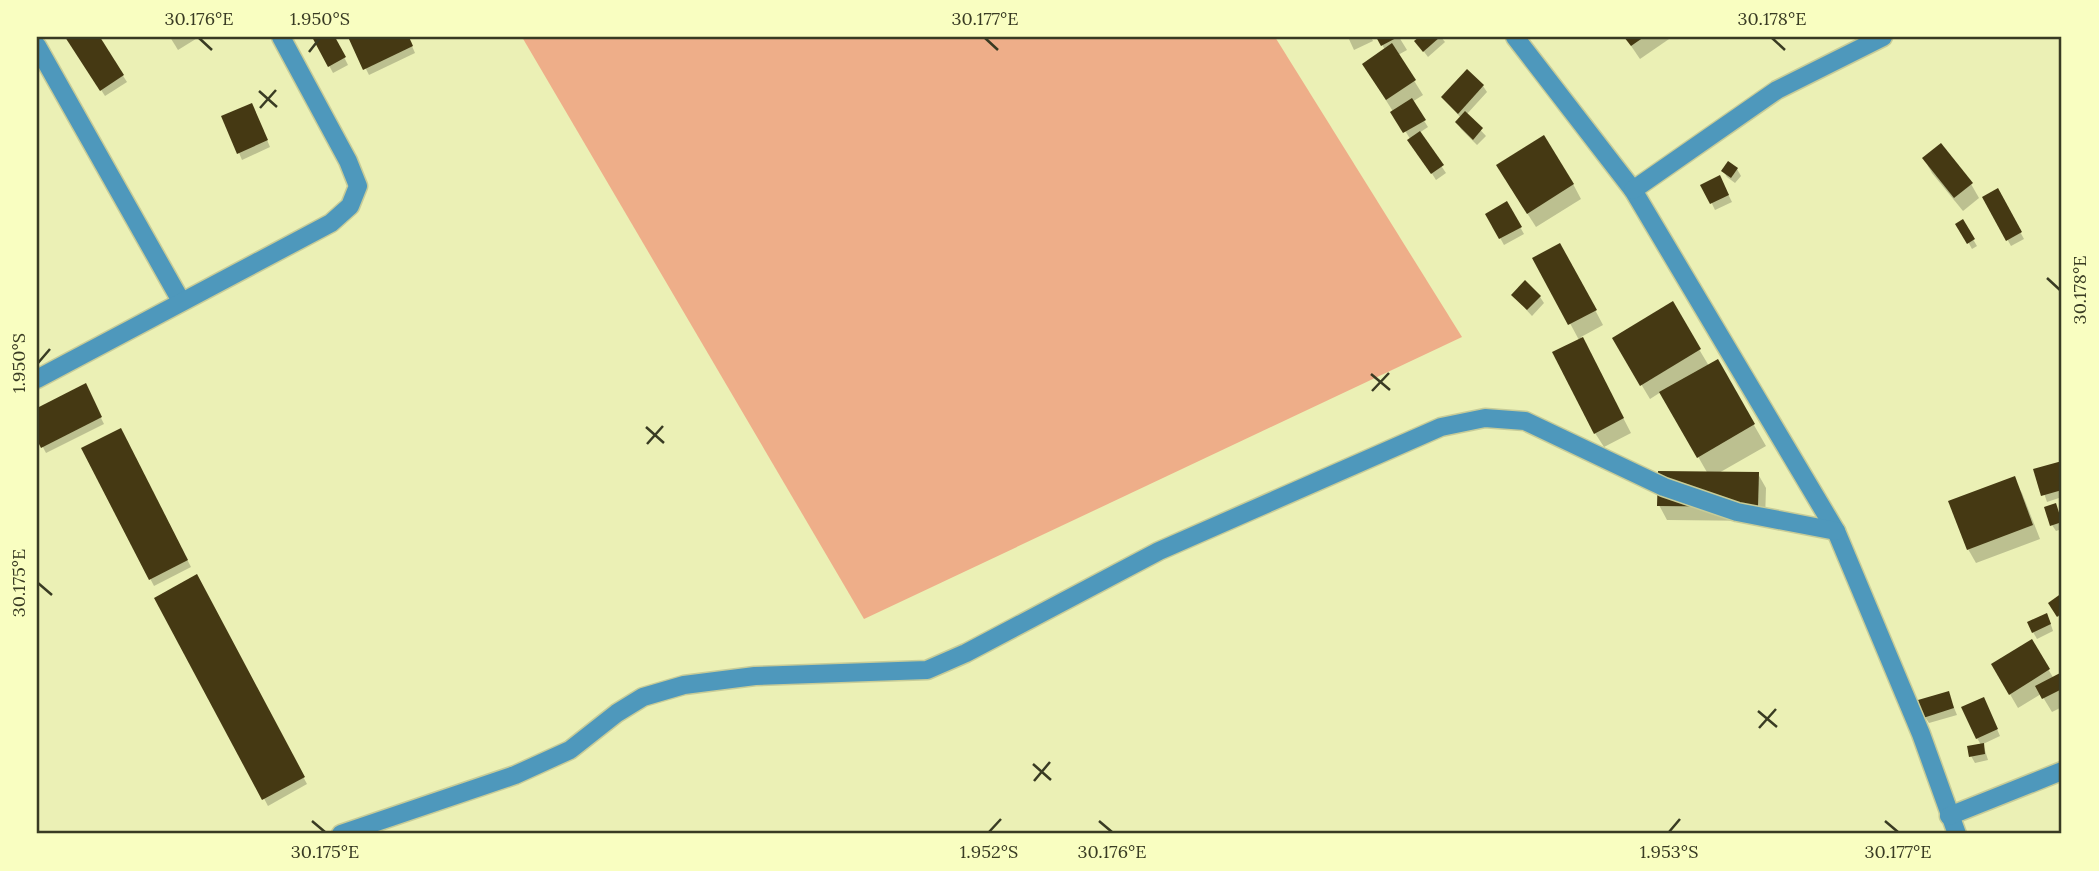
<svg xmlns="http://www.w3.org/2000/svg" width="2099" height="871" viewBox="0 0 2099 871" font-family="Lora,serif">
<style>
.green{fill:#eeae89}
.shadow{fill:#0003}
.building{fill:#453913}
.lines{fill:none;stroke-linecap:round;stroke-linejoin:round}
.minor-casing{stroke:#c7cc98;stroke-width:21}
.minor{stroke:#4e98bc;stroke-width:18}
.ticks{fill:none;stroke:#393b23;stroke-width:2.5}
.neatline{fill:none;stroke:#393b23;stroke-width:2.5}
.ticks-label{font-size:18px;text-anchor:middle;fill:#393b23}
</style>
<rect width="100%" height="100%" fill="#ebf0b5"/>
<polygon class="green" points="522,37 1275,37 1462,337 864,619"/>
<g class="shadow">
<polygon points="67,37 98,37 127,82 105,96"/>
<polygon points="170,37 199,37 178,50"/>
<polygon points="314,37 334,37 348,65 333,73"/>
<polygon points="350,37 408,37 415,53 369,75"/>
<polygon points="1348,37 1371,37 1373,41 1354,50"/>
<polygon points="1378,37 1399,37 1407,50 1398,55 1423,95 1412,102 1428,127 1419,133 1446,173 1436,180 1372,78 1385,50"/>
<polygon points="1421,37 1441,37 1445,42 1428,57 1416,41"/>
<polygon points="1625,37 1672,37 1640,59"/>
<polygon points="1483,86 1487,92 1466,115 1486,136 1477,145 1461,129 1457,122 1461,118 1443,98"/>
<polygon points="255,111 270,147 242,160 239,153"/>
<polygon points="1924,159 1971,184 1979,198 1963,211 1932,173"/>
<polygon points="1737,169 1741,176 1735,183 1727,177 1723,171"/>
<polygon points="1506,180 1573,184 1581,199 1536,227"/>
<polygon points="1723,184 1732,202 1715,210 1703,185"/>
<polygon points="1997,190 2024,239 2011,246 1984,198"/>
<polygon points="1507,204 1524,234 1504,245 1487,214"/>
<polygon points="1962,221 1977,246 1972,249 1958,224"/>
<polygon points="1535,258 1568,259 1603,325 1581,337 1631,433 1604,447 1595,433 1579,340"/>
<polygon points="1513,295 1540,297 1544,303 1532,316"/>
<polygon points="1672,304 1709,366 1717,361 1766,446 1717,474 1758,474 1766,488 1765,521 1667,520 1659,505 1708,474 1661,392 1650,399 1614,339"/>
<polygon points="85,386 104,424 46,453 37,436 37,410"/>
<polygon points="124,436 191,567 154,586 83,449"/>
<polygon points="2062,463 2062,497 2047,502 2036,470"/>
<polygon points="2014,479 2022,493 2040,539 1976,563 1968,549"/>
<polygon points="2059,512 2062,529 2056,531 2052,525"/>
<polygon points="196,577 307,784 268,806 156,598"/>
<polygon points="2062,595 2062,622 2050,603"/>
<polygon points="2050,622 2053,631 2037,639 2033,632"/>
<polygon points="2032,642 2054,679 2062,674 2062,707 2052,712 2041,694 2018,708 1993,665"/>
<polygon points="1948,693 1957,715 1929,723 1925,717"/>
<polygon points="1987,706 2000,736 1983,744 1988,760 1975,763 1971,756 1981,745 1977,738"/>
</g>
<g class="building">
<polygon points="65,37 100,37 124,75 100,91"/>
<polygon points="312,37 335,37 346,57 328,67"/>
<polygon points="348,37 409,37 413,46 363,70"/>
<polygon points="1376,37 1398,37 1381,46"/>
<polygon points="1419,37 1440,37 1423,52 1414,41"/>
<polygon points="1624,37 1644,37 1631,46"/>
<polygon points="1392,43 1416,80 1386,100 1362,64"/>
<polygon points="1467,69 1484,85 1458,114 1441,97"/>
<polygon points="1412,98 1426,120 1403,133 1390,112"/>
<polygon points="252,103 268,140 237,154 221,116"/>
<polygon points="1465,111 1483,128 1473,140 1455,122"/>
<polygon points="1420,131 1444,165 1431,174 1407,140"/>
<polygon points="1544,135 1574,184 1527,214 1496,165"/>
<polygon points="1941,143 1973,183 1954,198 1922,158"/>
<polygon points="1728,161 1738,168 1731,178 1721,171"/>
<polygon points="1720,175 1729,195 1710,204 1700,185"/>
<polygon points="1998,188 2022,232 2006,241 1982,197"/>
<polygon points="1507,201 1522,227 1499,239 1485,214"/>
<polygon points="1963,219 1975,239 1967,244 1955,224"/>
<polygon points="1560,243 1597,310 1568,325 1532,258"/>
<polygon points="1525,280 1541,296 1527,310 1511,295"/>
<polygon points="1673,301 1701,349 1640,386 1612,338"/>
<polygon points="1583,337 1624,418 1594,434 1552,352"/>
<polygon points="1718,359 1755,424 1697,458 1659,392"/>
<polygon points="86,383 102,417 41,448 37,440 37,408"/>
<polygon points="121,428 188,560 149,580 81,448"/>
<polygon points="2062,461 2062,490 2041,496 2033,469"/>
<polygon points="1658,471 1759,472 1758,507 1657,506"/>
<polygon points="2015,476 2033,525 1967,550 1948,501"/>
<polygon points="2056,503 2062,522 2050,526 2044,507"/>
<polygon points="197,574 305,777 262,800 154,598"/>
<polygon points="2062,593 2062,613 2057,617 2048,603"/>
<polygon points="2047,613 2051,624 2032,633 2027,622"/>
<polygon points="2032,639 2050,669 2009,695 1991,664"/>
<polygon points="2062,672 2062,689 2042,699 2035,686"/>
<polygon points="1949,691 1954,708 1923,718 1918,700"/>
<polygon points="1984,697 1998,729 1976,739 1961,707"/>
<polygon points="1984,743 1985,754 1969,757 1967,746"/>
</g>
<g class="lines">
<g class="minor-casing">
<g id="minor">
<polyline points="1515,37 1633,190 1836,531 1921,734 1957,834"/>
<polyline points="37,46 181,301"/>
<polyline points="1633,190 1777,90 1883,37"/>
<polyline points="37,379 331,223 350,206 358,186 348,161 281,37"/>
<polyline points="1949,816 2062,771"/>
<polyline points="341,834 515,775 570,750 617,713 643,697 684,685 755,676 927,670 966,653 1159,551 1441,427 1485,418 1525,421 1664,487 1737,512 1836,531"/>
</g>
</g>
<use href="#minor" class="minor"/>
</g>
<path class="ticks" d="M199 38 212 50M985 38 998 50M1772 38 1785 50M309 52 320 38M259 91 277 107M260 108 276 90M2047 278 2060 290M38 363 50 349M1371 374 1390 390M1372 391 1389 373M646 427 664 443M647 444 663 426M38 583 52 595M1758 711 1777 727M1759 728 1776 709M1033 764 1051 780M1034 781 1050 762M312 821 325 832M1099 821 1112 832M1885 821 1898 832M989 832 1001 819M1669 832 1680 819"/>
<rect width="2099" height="871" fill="none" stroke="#f9fec1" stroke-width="77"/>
<rect x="38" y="38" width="2022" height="794" class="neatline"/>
<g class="ticks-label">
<text x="199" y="25">30.176°E</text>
<text x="320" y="25">1.950°S</text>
<text x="985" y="25">30.177°E</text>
<text x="1772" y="25">30.178°E</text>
<text transform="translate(2080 290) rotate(-90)" y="6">30.178°E</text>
<text transform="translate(19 363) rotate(-90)" y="6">1.950°S</text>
<text transform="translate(19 583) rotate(-90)" y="6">30.175°E</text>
<text x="325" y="858">30.175°E</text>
<text x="989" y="858">1.952°S</text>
<text x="1112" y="858">30.176°E</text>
<text x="1669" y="858">1.953°S</text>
<text x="1898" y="858">30.177°E</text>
</g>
</svg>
